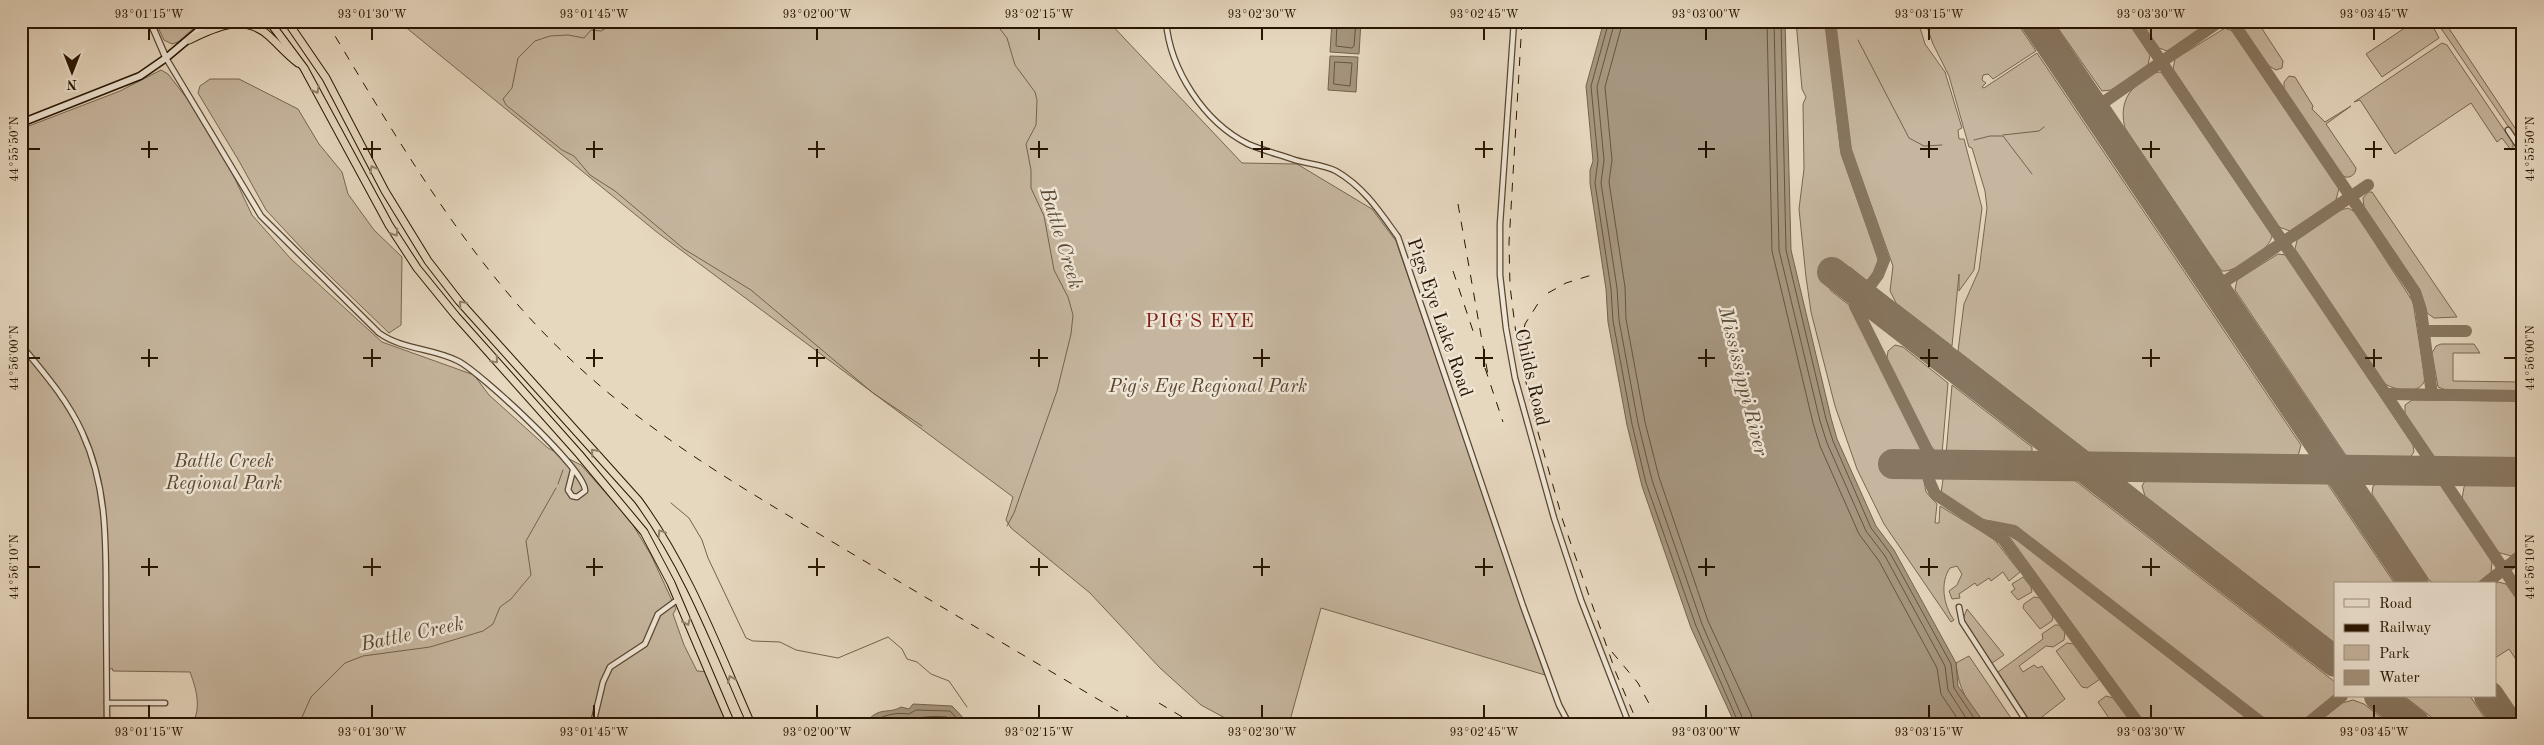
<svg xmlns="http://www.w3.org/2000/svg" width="2544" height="745" viewBox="0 0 2544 745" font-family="'Old Standard TT',serif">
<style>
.green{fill:#c6b69f;stroke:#776650}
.water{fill:#a5957e;stroke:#73624c}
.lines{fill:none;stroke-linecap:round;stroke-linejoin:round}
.shore{stroke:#66553f;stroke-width:1}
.stream{stroke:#73624c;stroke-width:1}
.taxiway{stroke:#877660;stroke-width:12}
.runway{stroke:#877660;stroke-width:30}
.minor-casing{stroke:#584630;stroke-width:7}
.tertiary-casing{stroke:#584630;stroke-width:8}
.secondary-casing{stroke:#281500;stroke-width:9}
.trunk-casing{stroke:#281500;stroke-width:9}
.minor{stroke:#efe5d5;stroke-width:4.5}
.tertiary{stroke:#efe5d5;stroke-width:5.5}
.secondary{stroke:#efe5d5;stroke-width:6}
.trunk{stroke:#e6d7bf;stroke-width:7}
.rail{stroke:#281500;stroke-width:1;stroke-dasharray:9 9;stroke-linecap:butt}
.oneway{stroke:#908069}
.ticks{fill:none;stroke:#281500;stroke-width:2}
.labels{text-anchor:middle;stroke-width:5;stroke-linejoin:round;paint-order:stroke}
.street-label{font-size:19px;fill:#281500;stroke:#efe5d5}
.park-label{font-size:19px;font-style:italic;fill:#574530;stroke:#efe5d5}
.water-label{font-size:20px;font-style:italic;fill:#5a4832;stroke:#efe5d5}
.neighbourhood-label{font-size:20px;letter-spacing:1px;fill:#7a1f14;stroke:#efe5d5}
.neatline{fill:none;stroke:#281500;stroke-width:2}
.ticks-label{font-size:12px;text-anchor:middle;fill:#281500}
</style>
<rect width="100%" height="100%" fill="#e6d7bf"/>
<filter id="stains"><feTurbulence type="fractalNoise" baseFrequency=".004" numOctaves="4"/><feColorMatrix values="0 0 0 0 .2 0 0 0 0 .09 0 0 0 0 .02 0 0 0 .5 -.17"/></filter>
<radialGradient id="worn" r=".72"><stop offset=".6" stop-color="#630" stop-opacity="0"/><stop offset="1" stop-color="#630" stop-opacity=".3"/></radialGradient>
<g class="green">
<polygon points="155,21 202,21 178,42 172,44 164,40"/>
<polygon points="398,21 1108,21 1242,163 1297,164 1372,209 1396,241 1545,675 1321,608 1289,724 1236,724 1201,705 1160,668 1090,593 1011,528 1006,520 1013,497 658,233"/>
<path d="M1796 21H1825L1841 154 1878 258 1877 268 1869 280H1866L1850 267 1841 274 1833 269 1828 276 1835 283 1830 290 1849 305 1924 455 1893 454V475H1923L1926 492 1937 504 1935 523H1939L1940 506 1994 539 2020 572 2009 581 2003 572 1991 581 1989 578 1977 586 1975 583 1959 594 1960 598 1952 599 1949 591 1957 585 1962 574 1957 566 1950 568C1940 582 1943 605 1954 620L1951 622 1884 524 1857 469 1835 406 1811 312 1806 277 1799 209 1804 169 1803 104 1806 97 1802 89Z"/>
<polygon points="1835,21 1918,21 1925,44 1945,72 1962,128 1958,130 1959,139 1964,139 1982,208 1974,270 1959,291 1959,274 1952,346 1896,303 1890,291 1893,266 1851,149"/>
<polygon points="1925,21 2016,21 2036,51 1993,79 1988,74 1983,75 1982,80 1986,83 1982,87 1984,88 2037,53 2301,445 2298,456 2292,459 2095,457 1958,351 1964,304 1979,270 1987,208 1985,191 1972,148 1969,147 1949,76 1933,44"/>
<polygon points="2053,21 2127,21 2150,55 2148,65 2111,90 2102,91"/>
<polygon points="2140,21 2212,21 2167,51 2159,48"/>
<polygon points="2238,21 2257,21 2283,61 2282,68 2276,70 2269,66"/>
<polygon points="2411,21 2430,21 2439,38 2382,77 2366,54 2412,23"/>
<polygon points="2436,21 2444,21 2523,140 2523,148"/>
<polygon points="2225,28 2232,31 2339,188 2336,200 2290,231 2279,227 2173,69 2175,59"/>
<polygon points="2442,43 2447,45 2513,143 2513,149 2511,150 2502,138 2497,142 2471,103 2395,154 2360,100 2354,102"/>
<path d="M161 70 168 74 213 132 252 215 291 259 382 342 474 375 489 395 548 448 581 465 630 520 651 555 676 609 673 614 684 645 697 671 711 672 733 724H192C202 708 196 688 190 672L113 671 112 668 105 674 104 724H21V129L120 91Z"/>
<path d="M2161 72 2272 235C2272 249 2234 273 2222 271L2218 266 2125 128C2120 108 2125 92 2143 80 2149 76 2154 72 2161 72Z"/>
<path d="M2289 76 2295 77 2313 106 2312 109 2325 122 2351 106 2326 124 2356 168C2356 174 2351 178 2345 177L2341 174 2284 89V82Z"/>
<polygon points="210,79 239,79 298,109 319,144 342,172 348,194 374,230 402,257 401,325 389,333 307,254 266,210 239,161 198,93 200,86"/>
<polygon points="2368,192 2372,192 2457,317 2434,318 2427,313 2420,290 2364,207 2363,198"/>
<path d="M2348 208 2355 212 2413 302 2425 379C2421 396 2395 390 2385 384L2295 249 2297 240 2341 210Z"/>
<polygon points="2278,254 2286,255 2413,445 2414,452 2409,459 2353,460 2347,457 2235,290 2237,280"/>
<polygon points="2441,344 2474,344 2480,353 2453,353 2453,381 2523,382 2523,391 2446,390 2438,387 2432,353 2436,346"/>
<polygon points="1895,345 1903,347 1948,383 1942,454 1936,452 1930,445 1887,359 1888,351"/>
<polygon points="1952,385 2032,447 2032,454 1946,455"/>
<polygon points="2412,400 2523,401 2523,462 2437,461 2405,414 2405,405"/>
<polygon points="1947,476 2064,477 2073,479 2335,682 2335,694 2299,724 2271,724 2018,528 1982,519 1941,494 1943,479"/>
<polygon points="2152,478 2320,480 2327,483 2395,584 2335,584 2335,643 2145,496 2142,486 2145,481"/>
<polygon points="2382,481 2438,481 2492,562 2491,573 2476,584 2435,584 2429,580 2372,494 2373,486"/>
<polygon points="2468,482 2523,482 2523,547 2511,556 2497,552 2462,499 2464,487"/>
<polygon points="2008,535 2017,540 2254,724 2145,724"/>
<polygon points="2023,577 2031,587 2032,592 2018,600 2011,592 2015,589 2012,584"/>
<polygon points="2498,582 2506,584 2523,608 2523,670 2509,649 2495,658 2494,584"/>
<polygon points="2034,597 2040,598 2053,617 2052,621 2040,629 2023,608 2024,604"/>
<polygon points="1967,609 2004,655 1992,663 1963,619"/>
<polygon points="2055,625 2059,625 2065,632 2064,640 2053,647 2046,646 2019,666 2023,672 2034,665 2038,668 2042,666 2065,699 2038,720 2040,724 2032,724 1998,672 2043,639 2042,634"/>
<polygon points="2067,643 2074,644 2100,679 2087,688 2082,687 2056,651"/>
<path d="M1969 656 2015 724H1985C1967 701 1959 691 1956 663Z"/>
<polygon points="2106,696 2113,698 2133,724 2113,724 2098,702"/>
<polygon points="2404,696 2470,696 2489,724 2440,724"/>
<polygon points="2353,700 2364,704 2389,724 2316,724 2342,703"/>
</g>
<g class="water">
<polygon points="1332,21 1361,21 1359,54 1330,52"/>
<polygon points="1604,21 1785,21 1791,250 1831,418 1837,439 1876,526 1894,550 1956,663 1958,686 1985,724 1735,724 1691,628 1642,486 1627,425 1608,322 1606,289 1590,183 1590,170 1593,161 1586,86"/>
<polygon points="1330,56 1358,57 1356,92 1328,90"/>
<path d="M913 704 952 706 969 724H839L851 720 869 719C881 707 889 714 901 707L909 709Z"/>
</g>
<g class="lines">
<g class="shore">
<polyline points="1337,21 1336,46 1352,48 1354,46 1356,21"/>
<polyline points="1609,21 1591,86 1598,160 1595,183 1611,289 1613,321 1632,424 1646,483 1696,626 1739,724"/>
<polyline points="1615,21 1597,87 1604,160 1601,183 1617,288 1619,320 1638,423 1652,480 1702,624 1745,724"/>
<polyline points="1623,21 1605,87 1612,160 1609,182 1625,287 1626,319 1645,422 1659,477 1708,621 1751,714 1753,724"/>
<polyline points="1767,21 1772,251 1813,423 1820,446 1859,534 1879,561 1937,668 1941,694 1961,724"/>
<polyline points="1774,21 1779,250 1820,421 1827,443 1866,531 1885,556 1945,666 1948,690 1970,724"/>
<polyline points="1781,21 1786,250 1826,419 1833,441 1871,528 1890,553 1951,664 1954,688 1978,724"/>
<polygon points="1335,62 1352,63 1350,86 1334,84"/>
<path d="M870 724C881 715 896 712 909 714L916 710 950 711 962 724"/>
<path d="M880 724C886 720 890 723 896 722 914 719 926 715 947 717L954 724"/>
</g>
<g class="stream">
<polyline points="606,21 606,28 601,31 591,30 584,38 568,35 550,36 535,41 518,58 512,88 503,99 506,105 562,150 574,156 590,175 615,191 684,249 751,290 873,393 922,426"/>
<polyline points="994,21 1007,38 1015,65 1035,92 1037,100 1036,125 1026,144 1031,170 1031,188 1044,216 1054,270 1068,297 1073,315 1071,334 1057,391 1014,513 1007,526"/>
<polyline points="1858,40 1909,138 1924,146 1942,145"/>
<polyline points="2003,135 2039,131 2044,127"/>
<polyline points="1974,140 1990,136 2003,136 2032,174"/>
<polyline points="558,484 563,470"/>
<polyline points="671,503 689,518 702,540 708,558 746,638 753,641 780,642 796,650 838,658 888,637 902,649 907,659 917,662 931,674 949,681 967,707"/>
<polyline points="299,724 311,697 345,663 363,656 430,647 483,631 493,624 500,607 511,599 531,575 526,541 556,488"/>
</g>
<g class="taxiway">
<polyline points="1830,21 1846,150 1884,260 1878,275 1855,306 1929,454 1929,480 1935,494 2003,539 2139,724"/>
<polyline points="2134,21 2523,598"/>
<polyline points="2232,21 2415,292 2421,310 2432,395"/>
<polyline points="2094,109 2220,21"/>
<polyline points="2215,288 2368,185"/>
<polyline points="2424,331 2466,331"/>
<polyline points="2386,394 2523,396"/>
<polyline points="1988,526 2014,531 2263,724"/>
<polyline points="2485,584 2523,554"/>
<polyline points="2307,724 2342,696"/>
</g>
<g class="runway">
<polyline points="2035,21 2414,584"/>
<polyline points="1832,272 2335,662"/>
<polyline points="1893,464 2523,472"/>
<polyline points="2379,696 2415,724"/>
<polyline points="2489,696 2508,724"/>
</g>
<g class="minor-casing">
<g id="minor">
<path d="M1166 21C1170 70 1204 122 1248 144 1262 150 1277 154 1292 159 1305 164 1323 164 1336 171 1364 187 1380 212 1398 237L1523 606 1559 705 1569 724"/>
<polyline points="1514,21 1500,224 1500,275 1506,328 1515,378 1554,518 1581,600 1629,724"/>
<path d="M166 58 261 216 379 333C403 350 433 348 458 361 480 372 587 471 585 491L577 497 572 496 568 490 573 470"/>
<polyline points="2508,130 2523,153"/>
<path d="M21 345C44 373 67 399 82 432 107 486 106 540 106 599 106 640 107 682 107 724"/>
<polyline points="1959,607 1962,622 2028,724"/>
<polyline points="107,703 165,703"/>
<polyline points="593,724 603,682 610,667 645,644 658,614 677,600"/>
</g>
</g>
<g class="tertiary-casing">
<polyline id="tertiary" points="150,21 166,58"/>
</g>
<g class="secondary-casing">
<polyline id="secondary" points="21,123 140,76 166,58 210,21"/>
</g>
<g class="trunk-casing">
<g id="trunk">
<polyline points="269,21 304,68 389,225 417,268 456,316 579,454 644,532 671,583 731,724"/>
<path d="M287 21 326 78 385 191 428 261 459 301 638 500C688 568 717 647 751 724"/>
<path d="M189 40C215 27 244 13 269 36 279 45 287 55 298 63"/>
</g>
</g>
<use href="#minor" class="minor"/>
<use href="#tertiary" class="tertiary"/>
<use href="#secondary" class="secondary"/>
<use href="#trunk" class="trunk"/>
<g class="rail">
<path d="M326 21C388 124 456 241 539 328 633 427 736 484 851 553 947 610 1043 667 1140 724"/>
<polyline points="1522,21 1509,243 1510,286 1517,342 1534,418 1563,521 1616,673 1638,724"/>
<polyline points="1458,204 1488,375"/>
<polyline points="1453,271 1475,337"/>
<polyline points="1548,293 1566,283 1595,274"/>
<polyline points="1521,345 1525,324 1539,302"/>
<polyline points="1485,368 1503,422"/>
<polyline points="1612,652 1638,683 1653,711"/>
<polyline points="1159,703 1194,724"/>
</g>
</g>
<defs><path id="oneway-chevron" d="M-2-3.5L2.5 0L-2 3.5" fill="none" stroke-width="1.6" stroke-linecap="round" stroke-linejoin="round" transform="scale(1.25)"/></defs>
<g class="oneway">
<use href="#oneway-chevron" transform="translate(316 90) rotate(61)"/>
<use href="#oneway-chevron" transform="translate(373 169) rotate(-118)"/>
<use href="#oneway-chevron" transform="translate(395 233) rotate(57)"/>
<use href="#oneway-chevron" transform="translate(462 304) rotate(-131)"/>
<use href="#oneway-chevron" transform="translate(495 360) rotate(49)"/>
<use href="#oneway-chevron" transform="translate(594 452) rotate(-132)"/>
<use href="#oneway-chevron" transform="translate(661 533) rotate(-123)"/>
<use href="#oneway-chevron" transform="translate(687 622) rotate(67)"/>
<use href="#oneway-chevron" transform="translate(731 679) rotate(-113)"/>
</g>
<path class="ticks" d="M149 28V40M372 28V40M594 28V40M817 28V40M1039 28V40M1262 28V40M1484 28V40M1706 28V40M1929 28V40M2151 28V40M2374 28V40M149 141V158M372 141V158M594 141V158M817 141V158M1039 141V158M1262 141V158M1484 141V158M1706 141V158M1929 141V158M2151 141V158M2374 141V158M28 149H40M141 149H158M363 149H381M586 149H603M808 149H825M1030 149H1048M1253 149H1270M1475 149H1493M1698 149H1715M1920 149H1938M2142 149H2160M2365 149H2382M2504 149H2516M149 349V367M372 349V367M594 349V367M817 349V367M1039 349V367M1262 349V367M1484 349V367M1706 349V367M1929 349V367M2151 349V367M2374 349V367M28 358H40M141 358H158M363 358H381M586 358H603M808 358H825M1030 358H1048M1253 358H1270M1475 358H1493M1698 358H1715M1920 358H1938M2142 358H2160M2365 358H2382M2504 358H2516M149 558V576M372 558V576M594 558V576M817 558V576M1039 558V576M1262 558V576M1484 558V576M1706 558V576M1929 558V576M2151 558V576M28 567H40M141 567H158M363 567H381M586 567H603M808 567H825M1030 567H1048M1253 567H1270M1475 567H1493M1698 567H1715M1920 567H1938M2142 567H2160M2504 567H2516M149 705V718M372 705V718M594 705V718M817 705V718M1039 705V718M1262 705V718M1484 705V718M1706 705V718M1929 705V718M2151 705V718M2374 705V718"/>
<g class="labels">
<g class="street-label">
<text transform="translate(1441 317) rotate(71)" y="7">Pigs Eye Lake Road</text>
<text transform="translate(1533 377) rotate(77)" y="7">Childs Road</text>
</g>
<g class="park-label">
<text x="1208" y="392">Pig's Eye Regional Park</text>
<text x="224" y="467">Battle Creek<tspan x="224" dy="22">Regional Park</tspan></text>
</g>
<g class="water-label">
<text transform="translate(1062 238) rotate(73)" y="7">Battle Creek</text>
<text transform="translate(1744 381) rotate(76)" y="7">Mississippi River</text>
<text transform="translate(412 633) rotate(-12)" y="7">Battle Creek</text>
</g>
<g class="neighbourhood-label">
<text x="1200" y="327">PIG'S EYE</text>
</g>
</g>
<rect width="2544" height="745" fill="none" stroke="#e6d7bf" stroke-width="55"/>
<rect x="2334" y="582" width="162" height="115" fill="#efe5d5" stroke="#9f9280"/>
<rect x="2344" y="599" width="25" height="8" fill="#efe5d5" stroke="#9f9280"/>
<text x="2379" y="608" font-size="15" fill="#281500">Road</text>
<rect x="2344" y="624" width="25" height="8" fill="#281500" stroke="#9f9280"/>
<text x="2379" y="632" font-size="15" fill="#281500">Railway</text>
<rect x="2344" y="645" width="25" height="15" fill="#c6b69f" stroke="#9f9280"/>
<text x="2379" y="658" font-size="15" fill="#281500">Park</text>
<rect x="2344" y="670" width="25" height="15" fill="#a5957e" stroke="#9f9280"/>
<text x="2379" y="682" font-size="15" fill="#281500">Water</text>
<g transform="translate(72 72) rotate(180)" stroke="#efe5d5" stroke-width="4" paint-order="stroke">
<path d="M0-4L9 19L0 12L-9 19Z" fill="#281500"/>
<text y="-8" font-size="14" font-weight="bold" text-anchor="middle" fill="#281500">N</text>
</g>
<rect x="28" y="28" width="2488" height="690" class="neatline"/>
<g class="ticks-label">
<text x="149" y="18">93°01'15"W</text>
<text x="372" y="18">93°01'30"W</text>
<text x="594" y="18">93°01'45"W</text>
<text x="817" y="18">93°02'00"W</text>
<text x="1039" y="18">93°02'15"W</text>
<text x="1262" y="18">93°02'30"W</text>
<text x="1484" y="18">93°02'45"W</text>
<text x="1706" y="18">93°03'00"W</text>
<text x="1929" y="18">93°03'15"W</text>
<text x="2151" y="18">93°03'30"W</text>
<text x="2374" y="18">93°03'45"W</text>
<text transform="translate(2530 149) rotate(-90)" y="4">44°55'50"N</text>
<text transform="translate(14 149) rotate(-90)" y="4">44°55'50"N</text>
<text transform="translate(2530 358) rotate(-90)" y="4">44°56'00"N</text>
<text transform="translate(14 358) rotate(-90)" y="4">44°56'00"N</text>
<text transform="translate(2530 567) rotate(-90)" y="4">44°56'10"N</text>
<text transform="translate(14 567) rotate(-90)" y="4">44°56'10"N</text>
<text x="149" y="736">93°01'15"W</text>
<text x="372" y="736">93°01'30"W</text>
<text x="594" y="736">93°01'45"W</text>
<text x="817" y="736">93°02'00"W</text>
<text x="1039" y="736">93°02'15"W</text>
<text x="1262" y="736">93°02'30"W</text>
<text x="1484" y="736">93°02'45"W</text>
<text x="1706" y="736">93°03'00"W</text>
<text x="1929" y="736">93°03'15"W</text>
<text x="2151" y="736">93°03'30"W</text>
<text x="2374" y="736">93°03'45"W</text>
</g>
<rect width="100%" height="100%" filter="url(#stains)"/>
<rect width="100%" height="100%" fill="url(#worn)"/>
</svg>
